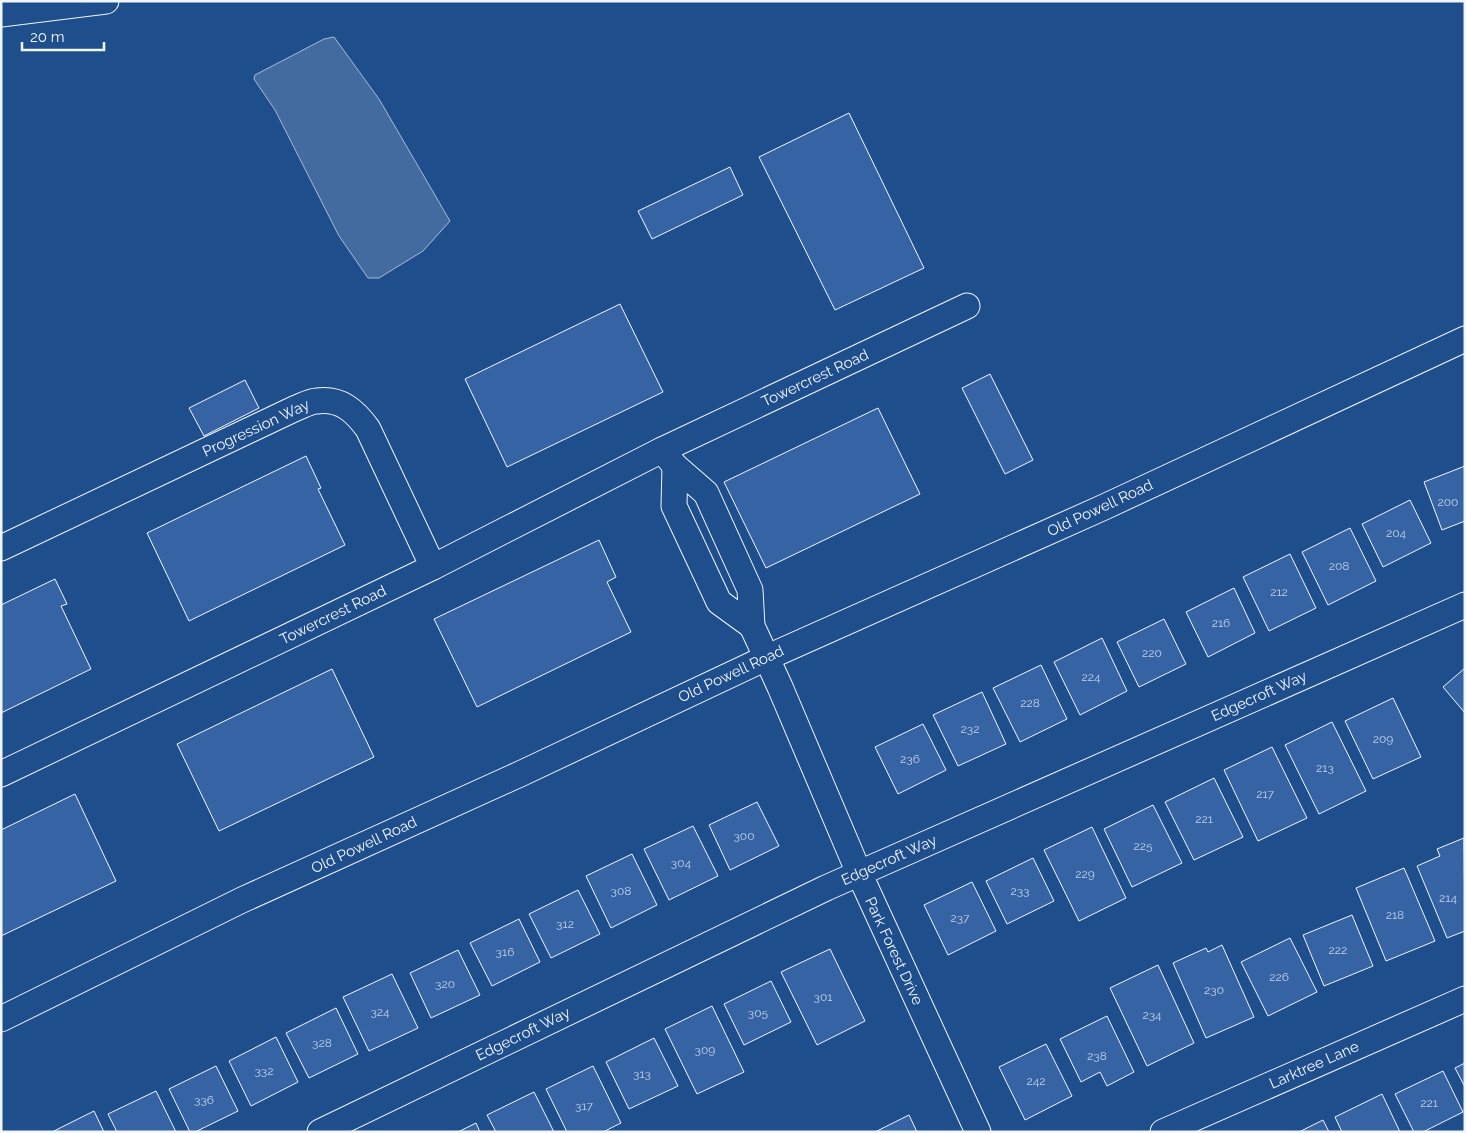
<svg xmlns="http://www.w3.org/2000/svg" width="1466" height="1133" viewBox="0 0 1466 1133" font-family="Raleway,sans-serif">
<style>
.water{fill:#446ba0;stroke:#a8bbd7}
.building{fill:#3563a3;stroke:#f2f6ff}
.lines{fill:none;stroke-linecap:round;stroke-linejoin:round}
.street-casing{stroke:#f2f6ff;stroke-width:27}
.street{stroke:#1f4e8c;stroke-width:25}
.labels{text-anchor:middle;stroke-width:4;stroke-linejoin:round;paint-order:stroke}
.number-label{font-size:12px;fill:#c3d1e8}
.street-label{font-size:15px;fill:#f2f6ff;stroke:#1f4e8c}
</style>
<rect width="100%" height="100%" fill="#1f4e8c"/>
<polygon class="water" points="334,37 379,99 450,221 423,251 379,278 368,278 339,236 275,110 254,79 255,75 324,39"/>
<g class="building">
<polygon points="849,113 924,268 835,310 759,157"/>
<polygon points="730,167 743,195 652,239 638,211"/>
<polygon points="620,304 663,392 507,467 465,379"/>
<polygon points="990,374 1033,460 1005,474 962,388"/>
<polygon points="245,380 259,408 204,436 189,408"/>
<polygon points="878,408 920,494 766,568 724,482"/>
<polygon points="306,456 321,488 318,489 345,545 189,621 147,533"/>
<polygon points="1465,466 1465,521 1442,530 1424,482"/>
<polygon points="1410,500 1431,543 1383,567 1362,524"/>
<polygon points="1350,528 1376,581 1328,605 1302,552"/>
<polygon points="599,540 616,577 607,582 631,632 477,707 434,619"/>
<polygon points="1290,554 1316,608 1269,631 1243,577"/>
<polygon points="55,579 67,604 61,606 91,669 1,713 1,605"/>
<polygon points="1234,588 1255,633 1208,657 1186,612"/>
<polygon points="1164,619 1186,664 1139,687 1117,642"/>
<polygon points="1102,638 1127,691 1080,715 1054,662"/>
<polygon points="1041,665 1067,719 1020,742 993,688"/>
<polygon points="1465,668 1465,713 1443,687"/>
<polygon points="332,669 374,757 219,831 177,744"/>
<polygon points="982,692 1006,744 958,766 933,715"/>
<polygon points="1393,698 1421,757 1373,779 1345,721"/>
<polygon points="1332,722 1366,791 1319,814 1285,745"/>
<polygon points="923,724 946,770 898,794 875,747"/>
<polygon points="1272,747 1307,818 1258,841 1224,770"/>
<polygon points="1214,778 1243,837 1194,860 1165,802"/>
<polygon points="75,794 116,881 1,936 1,830"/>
<polygon points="757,802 779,846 730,870 709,825"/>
<polygon points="1153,805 1182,863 1132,887 1104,829"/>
<polygon points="693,826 718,876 669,900 644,849"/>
<polygon points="1092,827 1126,898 1079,921 1044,850"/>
<polygon points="1464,838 1465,931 1447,938 1417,866 1440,856 1437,849"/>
<polygon points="632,854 657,905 611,928 586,876"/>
<polygon points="1033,858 1054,901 1007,924 986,881"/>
<polygon points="1404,868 1435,941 1386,961 1356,888"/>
<polygon points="972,882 996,931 948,955 924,905"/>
<polygon points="578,890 600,934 551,958 529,914"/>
<polygon points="1352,915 1373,966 1324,986 1303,935"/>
<polygon points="519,919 540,962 492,986 470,943"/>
<polygon points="1290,938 1317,992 1268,1016 1241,962"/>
<polygon points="1222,945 1254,1017 1206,1038 1173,963 1206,948 1208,952"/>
<polygon points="830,949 865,1021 817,1045 781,972"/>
<polygon points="458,950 480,995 431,1018 410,973"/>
<polygon points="1158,965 1194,1043 1147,1066 1110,988"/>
<polygon points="392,974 418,1028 369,1051 343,997"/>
<polygon points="771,981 791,1022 744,1045 724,1004"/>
<polygon points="712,1006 744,1072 697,1094 665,1029"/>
<polygon points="336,1008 358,1054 309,1078 286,1033"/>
<polygon points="1107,1016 1134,1072 1107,1086 1100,1072 1081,1082 1060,1039"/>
<polygon points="276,1037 298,1082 251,1106 229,1061"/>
<polygon points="654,1038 678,1086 629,1109 606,1062"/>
<polygon points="1046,1044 1072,1096 1025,1120 999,1067"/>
<polygon points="1465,1063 1465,1087 1455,1068"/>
<polygon points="216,1066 238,1111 195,1132 190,1132 169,1089"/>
<polygon points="593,1066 621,1123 603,1132 567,1132 546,1089"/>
<polygon points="1443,1071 1463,1112 1423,1132 1414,1132 1395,1094"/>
<polygon points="156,1091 176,1132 117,1132 108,1114"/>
<polygon points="534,1092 554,1132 496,1132 487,1115"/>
<polygon points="1382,1094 1400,1132 1342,1132 1335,1117"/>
<polygon points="94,1111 104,1132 52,1132"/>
<polygon points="909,1115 917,1132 875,1132"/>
<polygon points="1323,1120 1329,1132 1299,1132"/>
<polygon points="476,1123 480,1132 458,1132"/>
</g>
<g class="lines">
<g class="street-casing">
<g id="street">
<polyline points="1,14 106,1"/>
<polyline points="662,450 675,466 706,493 750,590 752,626 780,687 859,873 978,1132"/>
<polyline points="675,466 674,506 719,602 752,626"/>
<path d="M1 548 294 409C302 406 310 401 317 401 341 398 355 411 368 429L433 567"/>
<polyline points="1,774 433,567 662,450 967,306"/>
<polyline points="1,1019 242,900 520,774 766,658 1102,508 1465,339"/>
<polyline points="320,1132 826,888 1465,605"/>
<polyline points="1163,1132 1465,999"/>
</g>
</g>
<use href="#street" class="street"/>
</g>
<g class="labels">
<g class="number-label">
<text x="1448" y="506">200</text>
<text x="1396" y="537">204</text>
<text x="1339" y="570">208</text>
<text x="1279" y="596">212</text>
<text x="1221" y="627">216</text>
<text x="1152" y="657">220</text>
<text x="1091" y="681">224</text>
<text x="1030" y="707">228</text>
<text x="970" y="733">232</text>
<text x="1383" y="743">209</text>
<text x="910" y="763">236</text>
<text x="1325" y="772">213</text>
<text x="1265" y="798">217</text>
<text x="1204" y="823">221</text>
<text x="744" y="840">300</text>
<text x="1143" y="850">225</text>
<text x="681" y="867">304</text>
<text x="1085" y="878">229</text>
<text x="621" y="895">308</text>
<text x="1020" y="895">233</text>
<text x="1448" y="902">214</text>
<text x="1395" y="919">218</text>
<text x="960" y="922">237</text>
<text x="565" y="928">312</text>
<text x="1338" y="954">222</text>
<text x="505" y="956">316</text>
<text x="1279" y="981">226</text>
<text x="445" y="988">320</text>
<text x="1214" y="994">230</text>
<text x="823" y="1001">301</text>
<text x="380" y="1016">324</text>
<text x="758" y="1017">305</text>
<text x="1152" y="1019">234</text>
<text x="322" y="1047">328</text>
<text x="705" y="1054">309</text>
<text x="1097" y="1060">238</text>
<text x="264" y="1075">332</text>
<text x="642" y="1078">313</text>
<text x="1036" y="1085">242</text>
<text x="204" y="1104">336</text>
<text x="1429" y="1107">221</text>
<text x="584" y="1110">317</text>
</g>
<g class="street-label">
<text transform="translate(815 378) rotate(-25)" y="5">Towercrest Road</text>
<text transform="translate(256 428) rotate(-25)" y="5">Progression Way</text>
<text transform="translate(1100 508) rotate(-25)" y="5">Old Powell Road</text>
<text transform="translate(333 615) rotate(-26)" y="5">Towercrest Road</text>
<text transform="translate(731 674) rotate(-25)" y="5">Old Powell Road</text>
<text transform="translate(1259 696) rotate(-24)" y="5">Edgecroft Way</text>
<text transform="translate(364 845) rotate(-25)" y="5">Old Powell Road</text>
<text transform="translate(889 860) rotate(-24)" y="5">Edgecroft Way</text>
<text transform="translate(894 951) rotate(65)" y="5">Park Forest Drive</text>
<text transform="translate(523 1034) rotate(-26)" y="5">Edgecroft Way</text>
<text transform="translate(1314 1065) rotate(-24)" y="5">Larktree Lane</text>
</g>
</g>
<rect width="1466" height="1133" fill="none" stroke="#f2f6ff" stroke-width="5"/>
<path d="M22 42v8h82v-8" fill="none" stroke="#f2f6ff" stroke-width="2.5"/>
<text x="30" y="42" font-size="15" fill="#f2f6ff" stroke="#1f4e8c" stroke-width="4" paint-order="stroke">20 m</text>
</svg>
